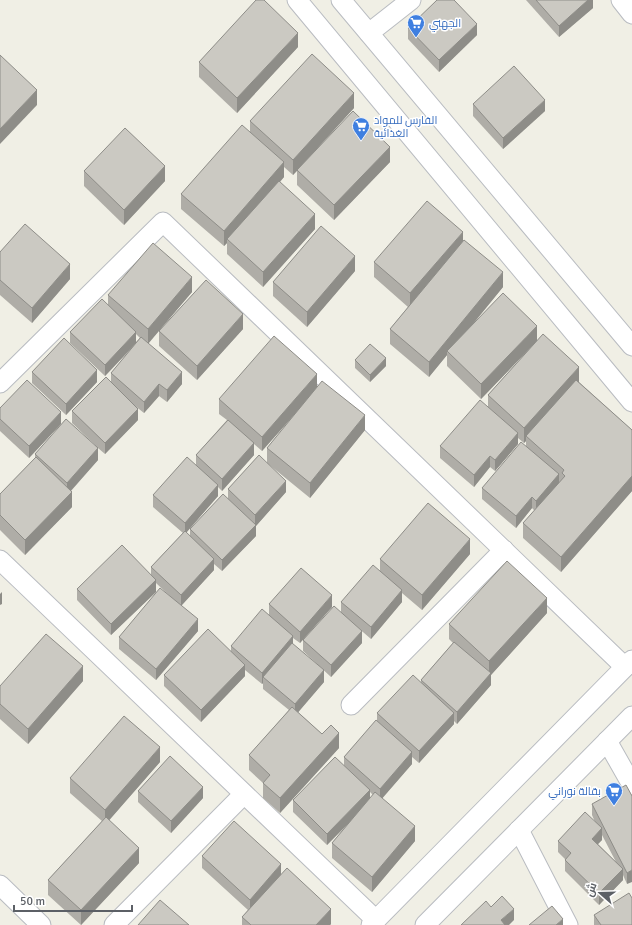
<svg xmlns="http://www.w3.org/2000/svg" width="632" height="925" viewBox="0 0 632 925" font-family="Signika,Cairo,sans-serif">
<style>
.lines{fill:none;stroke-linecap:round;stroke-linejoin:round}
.street-casing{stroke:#b9bcc1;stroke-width:21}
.street{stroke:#fff;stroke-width:19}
.wall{fill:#afada7;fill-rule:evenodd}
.shaded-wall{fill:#8e8d88}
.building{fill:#cbc9c2;stroke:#8e8d88}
.labels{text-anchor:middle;stroke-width:3;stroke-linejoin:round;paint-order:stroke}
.shop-label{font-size:11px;fill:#366cbe;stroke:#fff;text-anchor:start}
</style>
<rect width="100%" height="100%" fill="#f0efe5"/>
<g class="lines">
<g class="street-casing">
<g id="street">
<polyline points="297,0 632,402"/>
<polyline points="341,0 632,346"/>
<polyline points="621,0 632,14"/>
<polyline points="369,33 411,0"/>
<polyline points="0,383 163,222 625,667"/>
<polyline points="0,560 376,920"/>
<polyline points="351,705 504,550"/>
<polyline points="607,741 632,785"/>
<polyline points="519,830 568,925"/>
<polyline points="0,885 41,925"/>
<polyline points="114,925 244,794"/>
<polyline points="371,925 632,660"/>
<polyline points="425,925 632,716"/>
</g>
</g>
<use href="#street" class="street"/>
</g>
<g class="wall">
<polygon points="526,0 593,0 593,8 559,37"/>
<polygon points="408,28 477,35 439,72 408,39"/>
<polygon points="298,47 237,113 199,77 199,62"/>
<polygon points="473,104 545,111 503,149 473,116"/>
<polygon points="354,108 314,152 390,162 334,220 297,185 297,171 293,175 284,167 284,177 280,182 315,229 263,287 227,254 227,243 224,246 181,209 181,194 250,132 250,121"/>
<polygon points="84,171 165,181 124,225 84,186"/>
<polygon points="463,241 503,287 469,329 537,340 579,382 632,430 632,491 561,572 523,538 523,523 535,511 532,508 516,528 482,499 482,488 526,446 526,441 524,443 518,438 518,444 495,471 490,467 474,487 440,458 440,446 488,407 488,395 534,344 481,399 447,366 447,355 429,377 390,344 390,329 408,307 374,277 374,262"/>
<polygon points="0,252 70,279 32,323 0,295"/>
<polygon points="355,271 307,327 273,296 273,282"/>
<path d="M192 292 148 343 182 384 167 402 159 396 144 413 129 401 138 420 105 454 98 448V460L71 491 72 507 25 555 0 530V494L35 458V454L95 445 72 423V411L111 382V373L131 349 105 376 70 343V332L108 304V295ZM136 334 140 338 136 342Z"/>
<polygon points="243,329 197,380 159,346 159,331"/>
<polygon points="355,360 386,366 370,382 355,368"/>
<polygon points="32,372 97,382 66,415 32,383"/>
<polygon points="317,387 365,430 310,498 267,463 267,448 297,412 262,451 254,444 254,455 222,491 218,487 218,496 186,533 190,536 190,529 228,498 228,489 286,492 256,526 256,536 222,571 214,564 214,570 181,606 198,631 156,680 119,649 119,637 174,600 156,583 156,592 111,635 77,600 77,589 151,576 151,567 183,533 153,507 153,495 196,465 196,455 227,420 219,414 219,399"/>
<polygon points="0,408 61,424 29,458 0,431"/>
<polygon points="470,554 422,610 402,593 402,602 371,639 356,626 362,643 331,677 303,651 303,640 341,613 341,602 380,571 380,559"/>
<polygon points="269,604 332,607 300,643 293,638 293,645 324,682 298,712 322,734 339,748 280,813 263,798 263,783 249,770 249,755 289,710 263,689 263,683 262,684 245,670 245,676 201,722 164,686 164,675 231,651 231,646 269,615"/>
<path d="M547 613 491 675V685L457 724 454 721V724L419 763 412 757V764L382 798 415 841 372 892 332 858V843L350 821 327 845 293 812V800L344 765V757L377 721V713L421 682V680L453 643 449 639V624ZM370 792 373 795 370 799Z"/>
<polygon points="83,681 28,744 0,719 0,686"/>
<polygon points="160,762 109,820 139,863 81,925 48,895 48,880 102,821 70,793 70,778"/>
<polygon points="138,791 203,798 171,833 138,802"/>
<path d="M632 796 627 884 623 875V880L599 905 565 871V859L558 852V841L595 822 592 815V804ZM602 835 616 862 598 844 602 840Z"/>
<polygon points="202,856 281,875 331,924 330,925 242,925 242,917 248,910 202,868"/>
<polygon points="594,915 632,925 594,925"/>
</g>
<g class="shaded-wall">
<polygon points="588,0 593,0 593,8 559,37 559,26"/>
<polygon points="477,24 477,35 439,72 439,60"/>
<polygon points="298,33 298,47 237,113 237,98"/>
<polygon points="37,90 37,105 0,144 0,129"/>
<polygon points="354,93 354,108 293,175 293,160"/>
<polygon points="545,100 545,111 503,149 503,138"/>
<polygon points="390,147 390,162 334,220 334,205"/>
<polygon points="284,162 284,177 229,240 227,239 227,243 224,246 224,231"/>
<polygon points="165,166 165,181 124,225 124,210"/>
<polygon points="315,214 315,229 263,287 263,272"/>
<polygon points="463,232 463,247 410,308 410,293"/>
<polygon points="355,256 355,271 307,327 307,312"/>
<polygon points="70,264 70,279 32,323 32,308"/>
<polygon points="503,272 503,287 449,353 447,351 447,355 429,377 429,362"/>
<polygon points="192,277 192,292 148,344 148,329"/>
<polygon points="243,314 243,329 197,380 197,366"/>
<polygon points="537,326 537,341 481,399 481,384"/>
<polygon points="136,332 136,343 105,376 105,365"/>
<polygon points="386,358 386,366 370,382 370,375"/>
<polygon points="579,367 579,382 526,436 526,441 524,443 524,428"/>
<polygon points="97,370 97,382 66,415 66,404"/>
<polygon points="182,372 182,384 167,402 167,390"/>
<polygon points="317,374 317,389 262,451 262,437"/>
<polygon points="159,384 159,396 144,413 144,402"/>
<polygon points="138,409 138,420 105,454 105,443"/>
<polygon points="61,412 61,424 29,458 29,446"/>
<polygon points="365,415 365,430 310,498 310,483"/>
<polygon points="518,433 518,444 495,471 495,460"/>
<polygon points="254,443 254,455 222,491 222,479"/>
<polygon points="98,448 98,460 67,495 67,483"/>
<polygon points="490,456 490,467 474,487 474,475"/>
<polygon points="559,474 559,486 536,512 536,501"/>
<polygon points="632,476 632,491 561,572 561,557"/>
<polygon points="286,481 286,492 256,526 256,536 222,571 222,560 255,525 255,515"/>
<polygon points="218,485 218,496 185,534 185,523"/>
<polygon points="72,492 72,507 25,555 25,540"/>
<polygon points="532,497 532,508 516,528 516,516"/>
<polygon points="470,539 470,554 422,610 422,595"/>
<polygon points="214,559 214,570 181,606 181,595"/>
<polygon points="156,580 156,592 111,635 111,624"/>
<polygon points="402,590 402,602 371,639 371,627"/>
<polygon points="2,592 2,604 0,605 0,594"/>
<polygon points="332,595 332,607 300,643 300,632"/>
<polygon points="547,598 547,613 491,675 491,685 457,724 457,712 489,675 489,661"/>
<polygon points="198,619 198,631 156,680 156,669"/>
<polygon points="362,631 362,643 331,677 331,665"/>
<polygon points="293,636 293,647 263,677 263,683 262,684 262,673"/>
<polygon points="245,665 245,676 201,722 201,710"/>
<polygon points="83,666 83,681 28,744 28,729"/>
<polygon points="324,670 324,682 295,716 295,704"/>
<polygon points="454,713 454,724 419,763 419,751"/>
<polygon points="339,733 339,748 280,813 280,798"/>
<polygon points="160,747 160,762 105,825 105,810"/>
<polygon points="412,752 412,764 380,801 380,789"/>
<polygon points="203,787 203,798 171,833 171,821"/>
<polygon points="370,790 370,802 327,845 327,834"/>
<polygon points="415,826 415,841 372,892 372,877"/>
<polygon points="602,828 602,840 592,850 592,839"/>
<polygon points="139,848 139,863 81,925 81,910"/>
<polygon points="281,864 281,876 250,911 250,900"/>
<polygon points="623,869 623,880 599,905 599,893"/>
<polygon points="632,870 632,882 627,884 627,873"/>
<polygon points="331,909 331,924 330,925 316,925"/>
<polygon points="514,909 514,920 509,925 501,925 501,920"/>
<polygon points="563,919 563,925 556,925"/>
</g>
<g class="building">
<polygon points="256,0 264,0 298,33 237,98 199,62"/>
<polygon points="437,0 454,0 477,24 439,60 408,28"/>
<polygon points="536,0 588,0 559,26"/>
<polygon points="312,54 354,93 293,160 250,121"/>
<polygon points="0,55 37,90 0,129"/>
<polygon points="514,66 545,100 503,138 473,104"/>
<polygon points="353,111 390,147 334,205 297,170"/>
<polygon points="242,125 284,162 224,231 181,194"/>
<polygon points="125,128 165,166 124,210 84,171"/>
<polygon points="279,181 315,214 263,272 227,239"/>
<polygon points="427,201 463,232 410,293 374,262"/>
<polygon points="25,224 70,264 32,308 0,280 0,252"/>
<polygon points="321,226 355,256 307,312 273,282"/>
<polygon points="464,240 503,272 429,362 390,329"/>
<polygon points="153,243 192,277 148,329 108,295"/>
<polygon points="206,280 243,314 197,366 159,331"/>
<polygon points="503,293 537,326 481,384 447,351"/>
<polygon points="102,299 136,332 105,365 70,332"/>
<polygon points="543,334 579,367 524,428 488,395"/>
<polygon points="274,336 317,374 262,437 219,399"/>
<polygon points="141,337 182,372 167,390 159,384 144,402 111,373"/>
<polygon points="64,338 97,370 66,404 32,372"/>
<polygon points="370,344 386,358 370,375 355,360"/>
<polygon points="106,377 138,409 105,443 72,411"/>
<polygon points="27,380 61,412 29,446 0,419 0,408"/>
<polygon points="576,380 632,430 632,476 561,557 523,523 565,476 562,473 564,470 526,436"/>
<polygon points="322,381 365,415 310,483 267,448"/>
<polygon points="480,400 518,433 495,460 490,456 474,475 440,446"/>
<polygon points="66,419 98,448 67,483 35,454"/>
<polygon points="228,420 254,443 222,479 196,455"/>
<polygon points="521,442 559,474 536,501 532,497 516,516 482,488"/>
<polygon points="259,455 286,481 255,515 228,489"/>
<polygon points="36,457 72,492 25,540 0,515 0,494"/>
<polygon points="187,457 218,485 185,523 153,495"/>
<polygon points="223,494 256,525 222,560 190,529"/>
<polygon points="428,503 470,539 422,595 380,559"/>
<polygon points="185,531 214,559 181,595 151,567"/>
<polygon points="122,545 156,580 111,624 77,589"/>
<polygon points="507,561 547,598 489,661 449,624"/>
<polygon points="373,565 402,590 371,627 341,602"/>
<polygon points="301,568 332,595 300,632 269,604"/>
<polygon points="160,588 198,619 156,669 119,637"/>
<polygon points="334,606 362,631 331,665 303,640"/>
<polygon points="262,609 293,636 262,673 231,646"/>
<polygon points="208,629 245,665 201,710 164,675"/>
<polygon points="46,634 83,666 28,729 0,704 0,686"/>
<polygon points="454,642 491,673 457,712 421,680"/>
<polygon points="292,643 324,670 295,704 263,677"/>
<polygon points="413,675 454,713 419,751 377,713"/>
<polygon points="292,707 322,734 331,725 339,733 280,798 263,783 270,775 249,755"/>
<polygon points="124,716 160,747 105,810 70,778"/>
<polygon points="376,720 412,752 380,789 344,757"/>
<polygon points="170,756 203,787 171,821 138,791"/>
<polygon points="335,757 370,790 327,834 293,800"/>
<polygon points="626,785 632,796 632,870 627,873 592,804"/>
<polygon points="375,792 415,826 372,877 332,843"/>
<polygon points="585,812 602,828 592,839 623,869 599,893 565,860 571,853 558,841"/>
<polygon points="106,817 139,848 81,910 48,880"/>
<polygon points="234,821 281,864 250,900 202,856"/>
<polygon points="287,868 331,909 316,925 251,925 242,917"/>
<polygon points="629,893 632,898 632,925 601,925 594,915"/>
<polygon points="502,896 514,909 501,920 505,925 461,925 486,901 491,907"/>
<polygon points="160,900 189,925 138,925"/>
<polygon points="552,906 563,919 556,925 529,925"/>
</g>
<defs>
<g id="supermarket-pin" transform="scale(0.9)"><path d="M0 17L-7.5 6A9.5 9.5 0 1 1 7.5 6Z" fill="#3f7fe0" stroke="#fff"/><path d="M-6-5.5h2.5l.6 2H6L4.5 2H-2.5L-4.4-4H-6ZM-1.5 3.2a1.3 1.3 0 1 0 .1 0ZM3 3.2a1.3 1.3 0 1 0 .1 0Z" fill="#fff"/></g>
</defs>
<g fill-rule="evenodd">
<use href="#supermarket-pin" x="416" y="23"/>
<use href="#supermarket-pin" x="361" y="126"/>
<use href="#supermarket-pin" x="614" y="791"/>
</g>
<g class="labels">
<g class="shop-label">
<text x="429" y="27">الجهني</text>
<text x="374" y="124">الفارس للمواد<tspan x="374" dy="13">الغذائية</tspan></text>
<text x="601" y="795" text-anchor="end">بقالة نوراني</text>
</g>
</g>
<g transform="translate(600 893) rotate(290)" stroke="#ffffff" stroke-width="3" paint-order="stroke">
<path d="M0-3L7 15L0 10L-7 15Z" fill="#5c6066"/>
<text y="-6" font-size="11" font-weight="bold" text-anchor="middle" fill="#5c6066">ش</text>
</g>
<path d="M14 905v6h118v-6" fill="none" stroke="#5c6066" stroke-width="2"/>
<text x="20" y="905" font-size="12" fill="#5c6066" stroke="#ffffff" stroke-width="3" paint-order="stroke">50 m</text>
</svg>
